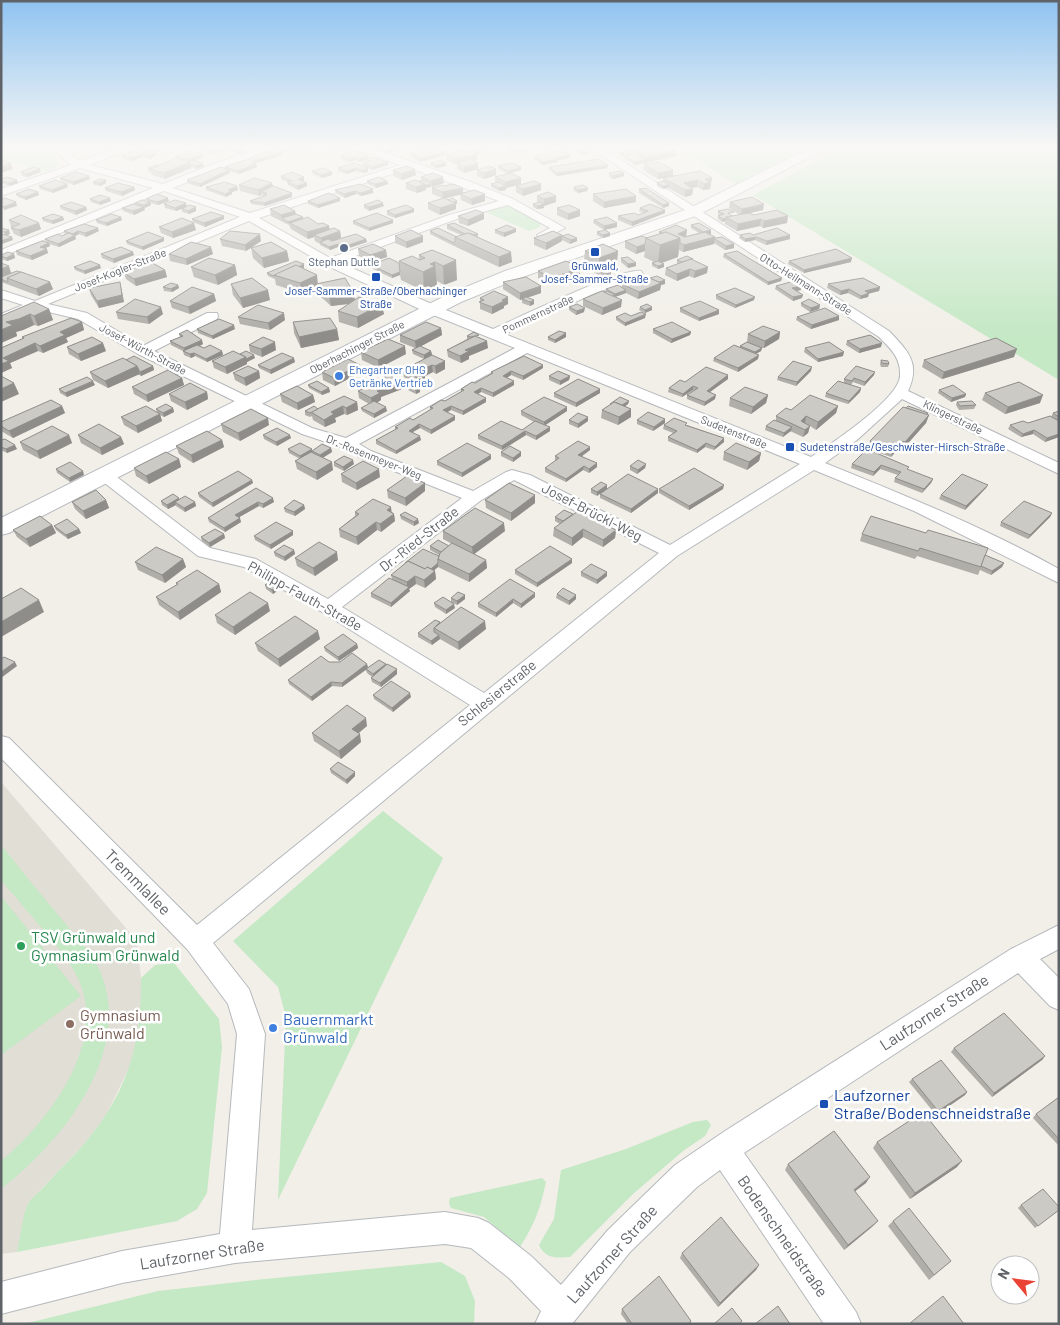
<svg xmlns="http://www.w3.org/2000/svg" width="1060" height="1325" viewBox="0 0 1060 1325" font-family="Barlow,sans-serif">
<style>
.education{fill:#e1ded6}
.green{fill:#c5e8c5}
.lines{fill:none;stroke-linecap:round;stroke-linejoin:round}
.minor-casing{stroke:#b5b8bc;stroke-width:2}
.secondary-casing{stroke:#b6babf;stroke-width:2}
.minor{fill:#fff;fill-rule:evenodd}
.secondary{fill:#fff;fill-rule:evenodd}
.wall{fill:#afaea9}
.shaded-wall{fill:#8f8d8a}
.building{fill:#cccac5;stroke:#8f8d8a}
.service-dot{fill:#5c6f8a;stroke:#fff;stroke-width:2}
.transit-dot{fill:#1a4fb4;stroke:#fff;stroke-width:2}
.shop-dot{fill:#3f7fe0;stroke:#fff;stroke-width:2}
.leisure-dot{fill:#2e9e5b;stroke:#fff;stroke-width:2}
.education-dot{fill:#8d6e63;stroke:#fff;stroke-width:2}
.labels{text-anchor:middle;stroke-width:5;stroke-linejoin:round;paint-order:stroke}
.far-service-label{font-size:11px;fill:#4e5e75;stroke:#fff}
.far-transit-label{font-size:11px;fill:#164399;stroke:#fff}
.far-street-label{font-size:11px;fill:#5f6368;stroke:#fff}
.far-shop-label{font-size:11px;fill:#366cbe;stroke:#fff;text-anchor:start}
.street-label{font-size:14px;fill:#5f6368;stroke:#fff}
.near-street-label{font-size:16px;fill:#5f6368;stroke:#fff}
.near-leisure-label{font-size:16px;fill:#27864d;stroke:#fff;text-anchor:start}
.near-education-label{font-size:16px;fill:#785e54;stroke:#fff;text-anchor:start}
.near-shop-label{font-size:16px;fill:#366cbe;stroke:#fff;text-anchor:start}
.near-transit-label{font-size:16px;fill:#164399;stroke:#fff;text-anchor:start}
</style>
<rect width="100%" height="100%" fill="#f1efe8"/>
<polygon class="education" points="1,782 137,941 141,978 141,1008 137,1039 130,1066 105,1117 85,1143 28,1203 17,1252 1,1254"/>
<g class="green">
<polygon points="1,148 48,148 60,165 48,172 1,160"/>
<polygon points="678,148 806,148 736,184"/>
<polygon points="841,148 1059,148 1059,380 753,195"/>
<polygon points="502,206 514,208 541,222 540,227 529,231 483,211"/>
<polygon points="383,811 443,858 278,1200 286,1017 278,987 233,941"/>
<path d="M1 845C22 871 43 897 64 922 77 938 92 953 100 971 135 1052 61 1143 1 1189V1161C52 1119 116 1033 71 966 56 943 36 922 19 901 14 894 5 887 2 880 0 871 1 855 1 845Z"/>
<polygon points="1,896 81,996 1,1055"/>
<path d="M174 963 219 1019 222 1047 207 1193 197 1209 177 1221 17 1252C20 1239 22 1216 28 1204 30 1199 37 1194 41 1190 52 1178 63 1166 75 1154 124 1101 142 1050 141 978L155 965Z"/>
<path d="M707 1120 711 1125 705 1136 683 1151 633 1194 570 1257C557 1258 545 1259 539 1245L554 1219 561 1170 626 1149 693 1122Z"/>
<path d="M542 1178 546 1182C540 1210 535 1223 520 1247L484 1217 451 1208 449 1203 450 1198Z"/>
<polygon points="441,1262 465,1276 475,1301 474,1324 24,1324 158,1291 265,1279"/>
</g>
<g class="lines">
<g class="minor-casing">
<path id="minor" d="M51 148H62L80 161 117 148H132L90 165 163 184 216 163 263 148H279L224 167 173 188 250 213 400 165 355 148H371L471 182 513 199 565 228 547 237H539L537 235 550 228 508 205 457 219 339 262 436 306 493 329C516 319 623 267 641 271L643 274 641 277 595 293 505 334 811 457C831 444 899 399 900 376 901 358 891 349 879 337L590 148H602L889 331C908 351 921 363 908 391L1059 463V474L902 399 857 440 825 463C904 495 984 527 1059 569V583L914 511 814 470 677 556 213 943 249 989 265 1034 252 1230 445 1212 478 1218 489 1223 531 1256 561 1285 608 1230 675 1165 725 1131 1011 949 1059 925V949L1040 959 1059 978V1010L1050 1006 1018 973 744 1153 856 1312 861 1324H824L720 1170 697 1187 630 1252 572 1324H535L541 1311 509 1278 471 1248 445 1244 235 1263 122 1283 1 1314V1282L122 1251 220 1234 237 1034 228 1004 187 949 1 758V736L9 738 197 925 470 705 322 612 244 567 198 556 97 477 95 474 97 471H109L210 548 256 559 328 599 462 498 359 457 341 447 302 434 138 354 78 319 36 309 1 323V314L23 305 1 298V290L35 301 240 217 164 191 1 257V250L153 188 80 168 1 196V189L71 165ZM410 168 499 201 449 215 330 258 259 218ZM249 221 319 261 317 264 319 267 328 266 426 312 515 348 346 438 312 428 154 351 217 319 218 316 217 313H207L143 346 87 313 48 304ZM527 353 800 464 670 545 530 475 512 470 506 472 473 491 371 451 359 444ZM514 480 659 553 484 693 342 607 480 501Z"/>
</g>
<g class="secondary-casing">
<polygon id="secondary" points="810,148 827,148 698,215 517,279 461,302 9,533 1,535 1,518 449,294 505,271 688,209"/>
</g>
<use href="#minor" class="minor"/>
<use href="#secondary" class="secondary"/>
</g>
<g class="wall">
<polygon points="141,148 164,148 164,149 156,152 156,155 150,159 143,157 131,161 122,159 121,156 141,154 146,152 141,151"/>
<polygon points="202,148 231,148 231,150 210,154 203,151"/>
<polygon points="232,148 245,152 239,154 233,151"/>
<polygon points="282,148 310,148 310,149 299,152 295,150 286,152 282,151"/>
<polygon points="328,148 345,148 345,149 335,152 329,150"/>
<polygon points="383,148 407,148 397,151 395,150 396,151 388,152"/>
<polygon points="454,148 468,148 462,150 482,150 482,153 477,155 477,160 473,161 478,169 464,173 457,169 457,165 447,160 446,154 460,151"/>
<polygon points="507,148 529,148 529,151 511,153"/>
<polygon points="574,148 585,148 589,151 589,154 582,155 574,150"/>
<polygon points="624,148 648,148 676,156 635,165 625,159 625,158 620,156 620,153 631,154 631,155 636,154 636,152 631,153"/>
<polygon points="410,153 445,155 420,162 415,160 414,157 411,156"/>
<polygon points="283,155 256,162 257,167 239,174 229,171 230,173 200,187 187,183 187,180 226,169 225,167 252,160 251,157"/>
<polygon points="570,155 570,158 558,160 558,162 542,165 534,159 534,156"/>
<polygon points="340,156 368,158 388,162 388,165 372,170 363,166 363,163 366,162 366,160 359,162 355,160 349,162 341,159"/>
<polygon points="175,157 204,157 194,160 204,166 197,169 191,167 191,168 165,179 152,175 151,172 149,172 148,168 158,166 176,159"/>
<polygon points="354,163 368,172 362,173 356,171 346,174 338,171 338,168"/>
<polygon points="431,163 446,166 436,168 431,166"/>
<polygon points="644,164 673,176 712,178 710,189 703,190 697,187 691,188 693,189 692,195 685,197 668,188 663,189 657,186 657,183 663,181 663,178 668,177 658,179 643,170"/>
<polygon points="608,165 607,168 557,176 549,170 549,167"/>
<polygon points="498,166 521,170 511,173 521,178 521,184 506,188 506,190 499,191 491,187 491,184 495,183 495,177 508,174 498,169"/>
<polygon points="496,169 496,175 484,179 477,176 477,170"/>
<polygon points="393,170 416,175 402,180 393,176"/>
<polygon points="312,171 332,175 322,178 313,174"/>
<polygon points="21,172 41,172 27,177 22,176"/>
<polygon points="609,173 624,176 613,179 609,177"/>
<polygon points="281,176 304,177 304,181 302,181 307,183 307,186 298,190 288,185 288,182 281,179"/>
<polygon points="421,177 443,177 444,183 426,188 426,190 417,193 406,189 406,183 422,181"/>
<polygon points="60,178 90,179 74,185 61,181"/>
<polygon points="1,179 18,183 10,186 1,183"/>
<polygon points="367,181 387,181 388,184 376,188 368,184"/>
<polygon points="93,182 106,183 100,186 94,185"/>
<polygon points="360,184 373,193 361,196 356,194 345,198 336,193 335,190"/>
<polygon points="541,184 541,190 523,196 516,192 516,186"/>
<polygon points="239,185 273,186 292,193 292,197 265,206 251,204 250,201 264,196 261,195 259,196 240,191"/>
<polygon points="39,186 68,187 53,193 40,189"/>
<polygon points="237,186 238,190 232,192 232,194 226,197 206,190 206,187"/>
<polygon points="134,187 135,190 122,196 106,191 105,188"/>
<polygon points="574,187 588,188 587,191 578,193 573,190"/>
<polygon points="432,188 463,192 485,194 485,201 472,205 461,200 460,194 445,198 457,204 456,204 456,209 440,215 428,209 428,203 442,198 432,194"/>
<polygon points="639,189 669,203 669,206 663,208 639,193"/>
<polygon points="16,194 39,195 26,200 18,197"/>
<polygon points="593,194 636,202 604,208 593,201"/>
<polygon points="537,196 556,202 544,206 544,208 537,209 533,207 533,204 538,203 537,202"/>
<polygon points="90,199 111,201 100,205 91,202"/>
<polygon points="146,199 169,201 158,205 150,203 151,205 144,208 145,210 134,215 123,211 122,208 136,205 135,203 147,201"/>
<polygon points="308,201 340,201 318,208 308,204"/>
<polygon points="730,202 763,210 750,213 754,215 787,223 763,228 760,226 737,231 725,224 725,221 722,222 718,219 718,216 719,215 718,214 718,211 733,216 740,215 729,208"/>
<polygon points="164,204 187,206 196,211 189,214 182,212 182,209 176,211 165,208"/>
<polygon points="364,205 384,206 369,211 364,208"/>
<polygon points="60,206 86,207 87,210 76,215 61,209"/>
<polygon points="557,208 580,216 568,220 557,215"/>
<polygon points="640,208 665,213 632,226 618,220 618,216 638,215 644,213 639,211"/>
<polygon points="270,209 295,211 296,214 303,217 303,219 318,224 329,226 330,230 340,231 341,238 332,241 366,239 367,242 343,250 338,247 330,250 320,245 320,244 315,241 314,237 308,239 291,229 289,225 271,216"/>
<polygon points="387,211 414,212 395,218 387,215"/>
<polygon points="484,213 484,219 468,226 459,223 458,216"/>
<polygon points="63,217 64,220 53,224 43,221 42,218"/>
<polygon points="121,217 122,220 107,226 97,223 96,220"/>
<polygon points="192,219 224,219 205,227 193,222"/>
<polygon points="9,220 41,229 21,237 14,234 11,228 12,227 11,227"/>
<polygon points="594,220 617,223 617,227 604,230 593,223"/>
<polygon points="353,221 393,223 369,231 353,224"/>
<polygon points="447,225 478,234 478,237 512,262 499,267 456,247 455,246 454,246 430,234 430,231 457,237 461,235 447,229"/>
<polygon points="691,225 711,234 709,234 715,238 734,244 734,248 725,250 714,243 714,244 683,252 679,250 678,257 662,263 664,267 658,269 652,266 652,263 654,262 644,257 645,251 636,254 625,248 625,241 647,238 659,234 659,232 687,230 686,236 699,233 691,228"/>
<polygon points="159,227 196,230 173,238 161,233"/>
<polygon points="516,229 516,232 504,237 495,233 495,230"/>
<polygon points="64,231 99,231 86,237 79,234 75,236 76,239 59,247 49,244 50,246 45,248 48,253 32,260 17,255 16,251 46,242 45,239 62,236 65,234"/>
<polygon points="597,232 610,236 603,238 597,235"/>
<polygon points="740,235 790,235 790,239 766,245 755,240 745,242 739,238"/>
<polygon points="395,236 423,236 423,242 407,248 395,243"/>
<polygon points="562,236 577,241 570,244 562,240 562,241 546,250 534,245 534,238"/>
<polygon points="164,238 164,241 143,250 127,244 126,241"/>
<polygon points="220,239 261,241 251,248 287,251 289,261 264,268 253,258 251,248 246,251 222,246"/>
<polygon points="358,249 386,250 387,257 371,262 359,256"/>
<polygon points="432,250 457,280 444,285 437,281 437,286 424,291 401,280 400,275 392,278 371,268 371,265 399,263 399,261 419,259 419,255"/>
<polygon points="585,251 618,251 617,261 601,267 611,272 611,275 604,278 593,272 593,268 597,267 584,261"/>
<polygon points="14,254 15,258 7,261 1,259 1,255"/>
<polygon points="101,254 134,255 114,263 102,258"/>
<polygon points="169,254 213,254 187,265 170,261"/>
<polygon points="724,254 782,278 781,281 768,285 723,257"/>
<polygon points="621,258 636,266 628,268 621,262"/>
<polygon points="677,260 707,273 694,278 689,276 677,281 665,275 666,268 678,264 677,263"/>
<polygon points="789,261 851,262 804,273 788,264"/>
<polygon points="1,263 11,273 53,289 39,296 1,282"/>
<polygon points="235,265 237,275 218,285 194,277 191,267"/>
<polygon points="74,267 101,268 85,274 75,270"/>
<polygon points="303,268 318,283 354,293 355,300 384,314 358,328 339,322 338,311 349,304 331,306 318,294 316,286 301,293 276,285 275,279 268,276 267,273 304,268"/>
<polygon points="580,268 580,275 552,285 538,278 538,271"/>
<polygon points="165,270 167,277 136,286 126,279 124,273"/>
<polygon points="650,278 665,280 665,284 661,285 660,290 638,299 626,293 615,297 621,307 602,315 583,306 583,299 606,291 606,289 622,287 622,284"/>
<polygon points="120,282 124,302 99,308 91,295 89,288"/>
<polygon points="503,282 541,286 541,293 527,298 534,300 534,304 530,306 522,303 522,299 520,300 503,289"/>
<polygon points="231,284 270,300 243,308 233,295"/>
<polygon points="828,284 880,287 879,291 869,293 868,297 860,299 848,293 840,295 827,288"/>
<polygon points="178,285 179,288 172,292 164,291 163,287"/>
<polygon points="776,286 801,290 796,291 802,298 793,301 775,289"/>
<polygon points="214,294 216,301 190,314 172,308 170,301"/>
<polygon points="716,295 754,300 735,308 716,299"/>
<polygon points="508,297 508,304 504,306 504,308 492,314 480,309 480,298"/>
<polygon points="801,303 820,305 819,309 810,312 801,306"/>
<polygon points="569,307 584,312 576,315 569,310"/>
<polygon points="640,307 652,310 645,313 639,310"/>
<polygon points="680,308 719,314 699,321 680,312"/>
<polygon points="49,309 53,320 38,326 34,325 23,330 16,332 17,336 1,343 1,316"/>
<polygon points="116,312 163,314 149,324 118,319"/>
<polygon points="631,316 645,318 625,326 616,320 616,317"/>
<polygon points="238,317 285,320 270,330 240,324"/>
<polygon points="797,317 839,320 811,329 796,320"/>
<polygon points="82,322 84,330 66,338 68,342 43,353 38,351 10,363 12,368 1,373 1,348 23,339 22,337"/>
<polygon points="293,322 337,329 339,340 301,348 294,333"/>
<polygon points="441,328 442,335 420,346 431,351 432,355 424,359 413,354 412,350 415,348 400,342 400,335"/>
<polygon points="197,329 235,329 213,339 198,333"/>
<polygon points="653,329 691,332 690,335 671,343 653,333"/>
<polygon points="780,332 779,339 764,348 762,348 761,351 756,354 758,359 738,372 713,361 714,358 740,348 740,346 747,342 748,334"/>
<polygon points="566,333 566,337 555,343 548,340 548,337"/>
<polygon points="179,334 203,344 200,346 204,348 222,351 223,355 207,362 195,356 191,358 184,355 183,351 171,345 170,341 180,337"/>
<polygon points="467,336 479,338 488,348 469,356 469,359 461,363 448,357 447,350 467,339"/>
<polygon points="847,341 881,347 859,353 846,345"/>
<polygon points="249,345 276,350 262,357 250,352"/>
<polygon points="67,347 106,351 81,361 69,354"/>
<polygon points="805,348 843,356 818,362 804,352"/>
<polygon points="361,352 406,354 379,368 362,360"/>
<polygon points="240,354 255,358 247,362 247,364 227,374 214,368 212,361"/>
<polygon points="432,355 445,369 436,374 433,372 425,376 425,379 417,384 404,377 403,370"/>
<polygon points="1014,357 942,379 922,367 924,360"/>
<polygon points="881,360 889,364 888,367 881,367 880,364"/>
<polygon points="295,362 271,374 259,368 258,365"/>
<polygon points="360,365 361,372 335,386 323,380 322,372"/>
<polygon points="543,365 543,368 523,380 511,375 507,378 514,385 493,397 481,392 478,394 486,402 463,415 451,410 447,412 455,416 455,420 431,434 420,428 413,432 421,440 396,454 376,444 376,440 395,430 395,427 413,420 430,410 430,407 445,401 461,392 461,389 475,383 491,375 491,372"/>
<polygon points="153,366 154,370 141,376 138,374 108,388 93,380 90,372"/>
<polygon points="259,371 260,378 246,386 235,380 233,373"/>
<polygon points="811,371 796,386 777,380 778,377"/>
<polygon points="728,375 728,379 709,392 715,399 704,406 687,399 687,395 694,390 693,390 682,397 668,392 669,388 685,382"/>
<polygon points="874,375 864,386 853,382 851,385 844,383 844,379"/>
<polygon points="549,376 570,376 569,380 560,385 549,380"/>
<polygon points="182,378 184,385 148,402 134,394 132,387"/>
<polygon points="95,385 67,397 60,393 59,389"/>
<polygon points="308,385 329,388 330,392 322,395 309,388"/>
<polygon points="407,386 420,392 416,394 408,390"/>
<polygon points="861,388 860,392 848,404 825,397 826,393"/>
<polygon points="402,389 381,397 381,400 377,403 387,411 374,418 362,411 361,408 369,404 359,398 358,391"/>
<polygon points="600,389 600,393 576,407 554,397 554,393"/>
<polygon points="939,390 966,394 965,397 951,402 938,393"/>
<polygon points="207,392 208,399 187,410 171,401 169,394"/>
<polygon points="985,393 1040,403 1005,414 982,400"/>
<polygon points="280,394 313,395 315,402 298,410 282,402"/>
<polygon points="768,395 766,403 751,414 729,406 730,398"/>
<polygon points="629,401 628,404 625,406 631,409 631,417 618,425 601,418 602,410 610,405 610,404"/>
<polygon points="357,402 358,410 347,415 344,414 335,418 336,422 325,427 313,420 312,416 310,417 305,415 305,411"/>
<polygon points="957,402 976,405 974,409 959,410 956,405"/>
<polygon points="62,406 65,413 13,438 1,431 1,422"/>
<polygon points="838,406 836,413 816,430 810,426 808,433 803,437 790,431 783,437 765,430 766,426 776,420 776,416 791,410"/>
<polygon points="567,407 567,411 545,425 550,431 536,440 526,435 502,450 478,439 478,435 522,430 534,422 521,415 521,411"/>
<polygon points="173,408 174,412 164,417 160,415 162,421 138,433 124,425 121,417 157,412 156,409"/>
<polygon points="1059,411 1059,437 1045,442 1033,434 1021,437 1008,429 1010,425 1028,423 1051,417 1053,413"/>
<polygon points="927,415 929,415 926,423 902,450 899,448 891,457 868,449 870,441"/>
<polygon points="665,419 665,423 653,431 637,424 637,420"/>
<polygon points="569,420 588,421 578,428 569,424"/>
<polygon points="221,424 269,425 240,441 223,432"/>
<polygon points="664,425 687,425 724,438 724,442 714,450 705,447 697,453 668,441 668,437 673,433 663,429"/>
<polygon points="69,435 72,443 40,459 23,450 20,442"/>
<polygon points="78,435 121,437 124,444 102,455 81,443"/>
<polygon points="263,435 291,438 277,446 264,439"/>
<polygon points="1,440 17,449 7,453 1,450"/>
<polygon points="222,440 224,447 193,463 179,454 176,446"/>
<polygon points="590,447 590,450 582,456 597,467 589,473 583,470 566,482 545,472 545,468 556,461 555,460 555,456"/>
<polygon points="331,448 332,452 322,458 333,470 317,480 297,469 295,461 300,459 289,453 288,449 312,451"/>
<polygon points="867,449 908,470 933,479 931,483 922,493 894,482 895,478 898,475 880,469 873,476 851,468 852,464"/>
<polygon points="501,452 521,452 521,456 513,462 501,456"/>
<polygon points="724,452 761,453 759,461 747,470 723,460"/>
<polygon points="179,459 181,467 149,484 136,476 134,468"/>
<polygon points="491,459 462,477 437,465 437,461"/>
<polygon points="334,462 354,464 344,471 334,466"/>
<polygon points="646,464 645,468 637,474 630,470 630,466"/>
<polygon points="56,469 84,475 70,482 57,473"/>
<polygon points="341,474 380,477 357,490 342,482"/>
<polygon points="252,480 253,483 213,507 199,497 198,493"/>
<polygon points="601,482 597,496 591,493 591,489"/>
<polygon points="988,485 986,488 965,510 939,499 941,495"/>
<polygon points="256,488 274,502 263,508 259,506 239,517 241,522 225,532 209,522 208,518"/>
<polygon points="658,489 658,493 631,513 600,498 600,494"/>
<polygon points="659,489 723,489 689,510 659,493"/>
<polygon points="387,490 425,491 406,506 388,498"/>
<polygon points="179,498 179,499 195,502 196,506 185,512 176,506 176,505 168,509 162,505 161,501"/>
<polygon points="106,500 109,508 86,519 75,509 72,502"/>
<polygon points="485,500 535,503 511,521 486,508"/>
<polygon points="304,505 305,509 295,516 285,512 284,508"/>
<polygon points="355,512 392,512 394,514 395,521 381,532 377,530 358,545 340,537 339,529 355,516"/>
<polygon points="1052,513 1050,517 1028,539 1000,526 1001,522"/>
<polygon points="573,514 616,530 615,538 603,547 583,537 572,546 553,536 554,528 560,524 555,521 555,517"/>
<polygon points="400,515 419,523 414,526 401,519"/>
<polygon points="52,525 56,533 30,547 17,537 13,530"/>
<polygon points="54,526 79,529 81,533 68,539 56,530"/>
<polygon points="443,531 505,531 474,554 486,560 487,568 469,582 438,567 434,570 435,571 436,579 425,588 416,584 409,589 410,591 391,607 371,597 371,593 392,579 391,575 439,556 439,555 430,550 430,546 449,546 452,544 443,539"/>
<polygon points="224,534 225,538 210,547 202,541 201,537"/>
<polygon points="862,534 985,555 1004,563 1002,567 991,575 980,570 978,575 917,556 915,559 860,541"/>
<polygon points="293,535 271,549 255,540 254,536"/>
<polygon points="294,550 295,554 285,561 275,556 274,552"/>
<polygon points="295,558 338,560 315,576 297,566"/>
<polygon points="183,559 186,567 165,583 138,570 135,562"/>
<polygon points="572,563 537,587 515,574 515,570"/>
<polygon points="581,572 607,572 607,576 597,584 581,576"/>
<polygon points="176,583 219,584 221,592 180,620 159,605 156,597 177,585"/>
<polygon points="265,585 279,585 280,589 273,594 266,589"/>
<polygon points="557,594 576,599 569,605 556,598"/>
<polygon points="465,595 465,599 457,605 451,602 451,598"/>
<polygon points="535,597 521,608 513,603 496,617 478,607 478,603"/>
<polygon points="434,603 455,608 446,614 435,607"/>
<polygon points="270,611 235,635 217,623 215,615"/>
<polygon points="440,622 486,629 459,650 440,639 432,645 418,637 418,633"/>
<polygon points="320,639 280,667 258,651 255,643"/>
<polygon points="357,644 358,648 339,661 325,651 324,647"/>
<polygon points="329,662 367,664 368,668 386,664 386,665 397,669 397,674 381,687 372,682 371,678 372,677 367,673 366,670 342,687 332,686 312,701 289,684 288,680"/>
<polygon points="373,695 411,697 393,712 374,699"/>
<polygon points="367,726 358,733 361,742 341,759 314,741 312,733"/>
<polygon points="330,769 355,772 355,776 347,784 331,773"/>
<polygon points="954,1048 1045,1056 1042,1060 992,1097 951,1052"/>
<polygon points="912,1079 967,1092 965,1095 936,1115 909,1082"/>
<polygon points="1059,1097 1059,1146 1033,1118 1036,1114"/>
<polygon points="877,1142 957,1167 910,1199 873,1148"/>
<polygon points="788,1164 866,1183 855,1191 873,1226 844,1250 785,1170"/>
<polygon points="1021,1205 1059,1210 1035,1228 1018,1208"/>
<polygon points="893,1221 951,1261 929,1280 888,1226"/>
<polygon points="682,1253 759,1265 756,1270 718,1307 680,1258"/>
<polygon points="622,1309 691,1321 690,1324 628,1324 621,1314"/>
</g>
<g class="shaded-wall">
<polygon points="157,148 164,149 156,152 156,155 150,159 149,156 151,151"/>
<polygon points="221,148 231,148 231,150 210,154 209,151"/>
<polygon points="290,148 295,148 295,150 286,152 286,149"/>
<polygon points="302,148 310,148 310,149 299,152 299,149"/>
<polygon points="338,148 345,148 345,149 335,152 335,149"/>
<polygon points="392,148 395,148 396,151 388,152 388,149"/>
<polygon points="397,148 407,148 397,151"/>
<polygon points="460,148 468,148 460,151"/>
<polygon points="511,148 529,148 529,151 511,153"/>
<polygon points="637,148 648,148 631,153 632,150"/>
<polygon points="244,149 245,152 239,154 238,151"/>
<polygon points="482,150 482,153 477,155 477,160 459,164 457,163 456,159"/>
<polygon points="677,150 676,156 635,165 635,162 645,160 646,157"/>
<polygon points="589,151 589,154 582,155 582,152"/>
<polygon points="283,152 283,155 257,163 256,160"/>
<polygon points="445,152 445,155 420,162 420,159"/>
<polygon points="142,154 143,157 131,161 130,158"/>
<polygon points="203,154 204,157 190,162 191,168 165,179 164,173 188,162 187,160"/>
<polygon points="570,155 570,158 558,160 558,162 542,165 542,162 556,157"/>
<polygon points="368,156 368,159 366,159 366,160 359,162 359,159"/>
<polygon points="355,157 355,160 349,162 349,159"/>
<polygon points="256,162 257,167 239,174 238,171"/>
<polygon points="388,162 388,165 372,170 372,167"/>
<polygon points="11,163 13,169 1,173 1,166"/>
<polygon points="203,163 204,166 197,169 197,166"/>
<polygon points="446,163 446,166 436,168 436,165"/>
<polygon points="478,163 478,169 464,173 464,167"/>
<polygon points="608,165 607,168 557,176 557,173"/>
<polygon points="521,167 521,170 508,174 508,171"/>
<polygon points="356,168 356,171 346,174 346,171"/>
<polygon points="368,168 368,172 362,173 362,170"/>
<polygon points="40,169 41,172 27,177 26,174"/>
<polygon points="415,169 416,175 402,180 401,174"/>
<polygon points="496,169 496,175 484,179 484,173"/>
<polygon points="229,170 230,173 200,187 200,184"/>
<polygon points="673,170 673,176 658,179 658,173"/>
<polygon points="332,172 332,175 322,178 321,175"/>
<polygon points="624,173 624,176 613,179 613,176"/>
<polygon points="89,176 90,179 74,185 73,182"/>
<polygon points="304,177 304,181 298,182 298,179"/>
<polygon points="443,177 444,183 432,187 431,181"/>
<polygon points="521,178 521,184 506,188 506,190 499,191 499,188 505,187 505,182"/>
<polygon points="712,178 710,189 703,190 705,179"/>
<polygon points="17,180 18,183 10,186 9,183"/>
<polygon points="106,180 106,183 100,186 99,183"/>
<polygon points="698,180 697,187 683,189 684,183"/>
<polygon points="387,181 388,184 376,188 375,184"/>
<polygon points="272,183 274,190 261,192 261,195 259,196 258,190"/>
<polygon points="307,183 307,186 298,190 297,186"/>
<polygon points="67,184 68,187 53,193 52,190"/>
<polygon points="425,184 431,184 431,187 426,188 426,190 417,193 416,187"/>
<polygon points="541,184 541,190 523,196 523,189"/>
<polygon points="669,185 668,188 663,189 663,186"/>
<polygon points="237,186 238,190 232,192 232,194 226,197 225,194 228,190"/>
<polygon points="134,187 135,190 122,196 121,192"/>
<polygon points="463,188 463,194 443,199 442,192"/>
<polygon points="588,188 587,191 578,193 578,190"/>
<polygon points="373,189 373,193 361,196 361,193"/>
<polygon points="693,189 692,195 685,197 685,190"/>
<polygon points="355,191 356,194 345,198 344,194"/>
<polygon points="38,192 39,195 26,200 25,197"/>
<polygon points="292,193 292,197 265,206 264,203"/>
<polygon points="485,194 485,201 472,205 471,199"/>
<polygon points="556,196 556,202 544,206 544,199"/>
<polygon points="636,196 636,202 604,208 604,202"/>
<polygon points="110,198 111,201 100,205 99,202"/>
<polygon points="168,198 169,201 158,205 157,202"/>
<polygon points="340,198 340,201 318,208 318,205"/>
<polygon points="457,201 457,204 456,204 456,209 440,215 440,208 449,203"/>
<polygon points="16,202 17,206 4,210 3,207"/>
<polygon points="150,202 151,205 145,208 144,205"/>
<polygon points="186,203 187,207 176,211 175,208"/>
<polygon points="383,203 384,206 369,211 369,207"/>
<polygon points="669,203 669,206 663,208 663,205"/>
<polygon points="544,204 544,208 537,209 537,206"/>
<polygon points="764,204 763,210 741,215 742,209"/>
<polygon points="86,207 87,210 76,215 75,211"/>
<polygon points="144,207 145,210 134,215 133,211"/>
<polygon points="196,207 196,211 189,214 188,211"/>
<polygon points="414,209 414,212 395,218 395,215"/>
<polygon points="580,210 580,216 568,220 568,214"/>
<polygon points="665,210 665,213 632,226 632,222"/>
<polygon points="295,211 296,217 282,218 281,215"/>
<polygon points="484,213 484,219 468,226 468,220"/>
<polygon points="224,216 224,219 205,227 204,223"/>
<polygon points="788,216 787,223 763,228 764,221"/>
<polygon points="63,217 64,220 53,224 52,221"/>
<polygon points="121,217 122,220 107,226 106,223"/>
<polygon points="303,217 303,220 290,223 289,223 288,222"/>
<polygon points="726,218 725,221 722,222 723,219"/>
<polygon points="761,219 760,226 737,231 738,224"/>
<polygon points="393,220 393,223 369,231 369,228"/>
<polygon points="39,223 41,229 21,237 19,230"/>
<polygon points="194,223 196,230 173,238 172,232"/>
<polygon points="617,223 617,227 604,230 604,226"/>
<polygon points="329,226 330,232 314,235 314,237 308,239 307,232"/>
<polygon points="98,228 99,231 86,237 85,233"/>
<polygon points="516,229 516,232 504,237 504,233"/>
<polygon points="9,230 10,234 5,236 4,232"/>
<polygon points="687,230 686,236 680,239 678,257 658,264 660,245 678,234"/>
<polygon points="711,230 711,234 703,236 703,232"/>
<polygon points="78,231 79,234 75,236 76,239 59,247 58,244 73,236 73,234"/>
<polygon points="340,231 341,238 324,244 322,243 321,238"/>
<polygon points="610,233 610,236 603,238 603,235"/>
<polygon points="260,234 261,241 246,251 245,245"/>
<polygon points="562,235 562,241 546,250 546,243"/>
<polygon points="790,235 790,239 766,245 767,241"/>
<polygon points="423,236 423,242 407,248 406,242"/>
<polygon points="12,237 13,240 2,244 1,241"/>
<polygon points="715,237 714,244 683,252 684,245"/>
<polygon points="756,237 755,240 745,242 745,239"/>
<polygon points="164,238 164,241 143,250 142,247"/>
<polygon points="577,238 577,241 570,244 571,240"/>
<polygon points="366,239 367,242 343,250 343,247"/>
<polygon points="49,243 50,246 41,250 40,247"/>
<polygon points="338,244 338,247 330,250 329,247"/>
<polygon points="645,244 645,251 636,254 637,247"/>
<polygon points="734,244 734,248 725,250 726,246"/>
<polygon points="211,247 213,254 187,265 186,259"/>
<polygon points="47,249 48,253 32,260 30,256"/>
<polygon points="386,250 387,257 371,262 370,255"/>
<polygon points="287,251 289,261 264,268 262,258"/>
<polygon points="618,251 617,261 599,268 599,258"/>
<polygon points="133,252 134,255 114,263 113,259"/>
<polygon points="511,252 512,262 499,267 499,257"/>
<polygon points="14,254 15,258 7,261 6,258"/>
<polygon points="852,258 851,262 804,273 804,270"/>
<polygon points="456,260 457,280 444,285 443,266"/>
<polygon points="435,262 437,286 424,291 423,272 430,264"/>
<polygon points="636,263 636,266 628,268 628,264"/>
<polygon points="304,264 304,268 281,277 276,276"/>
<polygon points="664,264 664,267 658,269 658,266"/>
<polygon points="100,265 101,268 85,274 84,271"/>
<polygon points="235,265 237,275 218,285 215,275"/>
<polygon points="9,266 12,276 1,279 1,269"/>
<polygon points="708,267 707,273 694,278 695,271"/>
<polygon points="580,268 580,275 552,285 552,278"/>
<polygon points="690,269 689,276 677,281 677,274"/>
<polygon points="165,270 167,277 136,286 134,279"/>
<polygon points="400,272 400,275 392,278 392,275"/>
<polygon points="611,272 611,275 604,278 605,274"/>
<polygon points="317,275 318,285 316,284 316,286 301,293 300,283"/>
<polygon points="782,278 781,281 768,285 768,282"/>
<polygon points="665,280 665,284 661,285 660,290 638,299 639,292 654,284"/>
<polygon points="50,282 53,289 39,296 36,289"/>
<polygon points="120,282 124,302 99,308 97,301"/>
<polygon points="178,285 179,288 172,292 171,289"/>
<polygon points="541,286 541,293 520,300 520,293"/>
<polygon points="801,286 801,290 792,292 792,288"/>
<polygon points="880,287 879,291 864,295 865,291"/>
<polygon points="849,289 848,293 840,295 841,291"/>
<polygon points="268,290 270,300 243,308 240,298"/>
<polygon points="626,290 626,293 615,297 615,294"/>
<polygon points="354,293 355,303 331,306 329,296"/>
<polygon points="869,293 868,297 860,299 861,296"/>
<polygon points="214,294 216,301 190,314 188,307"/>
<polygon points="803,295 802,298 793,301 793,297"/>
<polygon points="508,297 508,304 504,306 504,308 492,314 492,307 502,300"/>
<polygon points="755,297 754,300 735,308 736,305"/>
<polygon points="534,300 534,304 530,306 530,302"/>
<polygon points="622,300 621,307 602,315 603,308"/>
<polygon points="382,304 384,314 358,328 357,317"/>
<polygon points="820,305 819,309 810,312 811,308"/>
<polygon points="161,307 163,314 149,324 147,317"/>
<polygon points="652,307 652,310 645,313 645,310"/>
<polygon points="585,308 584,312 576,315 577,311"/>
<polygon points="49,309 53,320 38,326 34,316"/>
<polygon points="719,310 719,314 699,321 699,318"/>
<polygon points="284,313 285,320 270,330 268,323"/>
<polygon points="30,314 34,325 23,330 16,332 17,336 1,343 1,330 6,322"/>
<polygon points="646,314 645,318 625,326 625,323"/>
<polygon points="839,316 839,320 811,329 812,325"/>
<polygon points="82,322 84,330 66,338 68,342 43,353 40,346 60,332"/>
<polygon points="234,325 235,329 213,339 212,336"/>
<polygon points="441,328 442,335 416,349 415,341"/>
<polygon points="337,329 339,340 301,348 299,337"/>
<polygon points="691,332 690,335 671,343 672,339"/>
<polygon points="780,332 779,339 764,348 765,341"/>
<polygon points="566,333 566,337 555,343 555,340"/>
<polygon points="202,340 203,344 185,352 184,348"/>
<polygon points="487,341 488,348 469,356 469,359 461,363 460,356 465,350"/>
<polygon points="275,342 276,350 262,357 261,349"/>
<polygon points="35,343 38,351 10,363 12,368 1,373 1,364 3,358"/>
<polygon points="103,343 106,351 81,361 78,354"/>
<polygon points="882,343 881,347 859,353 860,349"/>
<polygon points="405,346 406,354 379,368 378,360"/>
<polygon points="762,348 761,351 754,355 755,352"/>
<polygon points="1017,349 1014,357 942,379 944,372"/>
<polygon points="222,351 223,355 207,362 206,359"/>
<polygon points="431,351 432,355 424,359 424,355"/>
<polygon points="844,352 843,356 818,362 818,359"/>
<polygon points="194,353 195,356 191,358 190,354"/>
<polygon points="254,355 255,358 247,362 247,364 227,374 225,367 246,357"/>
<polygon points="759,355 758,359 738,372 738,368"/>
<polygon points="294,358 295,362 271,374 270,370"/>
<polygon points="445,361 445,369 436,374 435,366"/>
<polygon points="360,365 361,372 335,386 334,378"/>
<polygon points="432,365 433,372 425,376 425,379 417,384 416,376 421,370"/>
<polygon points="543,365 543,368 523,380 523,376"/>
<polygon points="137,366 140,374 108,388 105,381"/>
<polygon points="153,366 154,370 141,376 140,372"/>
<polygon points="812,367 811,371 796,386 797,382"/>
<polygon points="259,371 260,378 246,386 244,378"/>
<polygon points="511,371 511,375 503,380 503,376"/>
<polygon points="875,372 874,375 864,386 865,382"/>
<polygon points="728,375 728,379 706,395 707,391"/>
<polygon points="570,376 569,380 560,385 560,381"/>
<polygon points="182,378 184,385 148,402 146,395"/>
<polygon points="93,381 95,385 67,397 65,393"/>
<polygon points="514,381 514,385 493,397 493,393"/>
<polygon points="402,382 402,389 381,397 381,400 372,405 371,398 377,391"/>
<polygon points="14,383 19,394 1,402 1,389"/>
<polygon points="693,386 693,390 682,397 683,394"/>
<polygon points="329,388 330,392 322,395 321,392"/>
<polygon points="420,388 420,392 416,394 416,390"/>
<polygon points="481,388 481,392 474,396 474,392"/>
<polygon points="861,388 860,392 848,404 849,401"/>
<polygon points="600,389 600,393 576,407 576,403"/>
<polygon points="207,392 208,399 187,410 185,402"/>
<polygon points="966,394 965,397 951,402 952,398"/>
<polygon points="313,395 315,402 298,410 297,403"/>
<polygon points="716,395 715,399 704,406 705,402"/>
<polygon points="768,395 766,403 751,414 753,407"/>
<polygon points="1043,395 1040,403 1005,414 1008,407"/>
<polygon points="486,398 486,402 463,415 463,411"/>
<polygon points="629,401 628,404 619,411 619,407"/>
<polygon points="357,402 358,410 347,415 346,408"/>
<polygon points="62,406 65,413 13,438 9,431"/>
<polygon points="343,406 344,414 335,418 336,422 325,427 324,420 331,412"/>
<polygon points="451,406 451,410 444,414 443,410"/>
<polygon points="838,406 836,413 816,430 818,422"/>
<polygon points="386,407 387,411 374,418 374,414"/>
<polygon points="567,407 567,411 544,426 544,422"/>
<polygon points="173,408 174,412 164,417 163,413"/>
<polygon points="631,409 631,417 618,425 619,417"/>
<polygon points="160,414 162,421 138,433 136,426"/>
<polygon points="929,415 926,423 902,450 905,442"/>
<polygon points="455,416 455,420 431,434 431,430"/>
<polygon points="806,416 805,424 799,428 801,421"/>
<polygon points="588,417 588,421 578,428 578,424"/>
<polygon points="268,418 269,425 240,441 238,433"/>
<polygon points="665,419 665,423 653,431 654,427"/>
<polygon points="419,424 420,428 409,434 409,431"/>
<polygon points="810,426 808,433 803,437 805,430"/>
<polygon points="550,427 550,431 536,440 536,436"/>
<polygon points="792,427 791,431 783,437 784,433"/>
<polygon points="1034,430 1033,434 1021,437 1023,434"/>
<polygon points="525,431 526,435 502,450 502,446"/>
<polygon points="1059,434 1059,437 1045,442 1047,438"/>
<polygon points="69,435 72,443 40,459 37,451"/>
<polygon points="290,435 291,438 277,446 276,442"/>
<polygon points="420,436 421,440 396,454 396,451"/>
<polygon points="121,437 124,444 102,455 100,448"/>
<polygon points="724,438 724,442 714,450 715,447"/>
<polygon points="222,440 224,447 193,463 191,455"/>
<polygon points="901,441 899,448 891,457 893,449"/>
<polygon points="706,443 705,447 697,453 697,450"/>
<polygon points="15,445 17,449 7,453 6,449"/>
<polygon points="590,447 590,450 578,459 578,455"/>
<polygon points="331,448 332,452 321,459 320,455"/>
<polygon points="312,449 312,453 301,460 300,456"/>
<polygon points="521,452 521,456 513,462 513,458"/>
<polygon points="761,453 759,461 747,470 749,462"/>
<polygon points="491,455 491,459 462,477 462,473"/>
<polygon points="179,459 181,467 149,484 146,476"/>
<polygon points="353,460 354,464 344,471 343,467"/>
<polygon points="332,462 333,470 317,480 316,472"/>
<polygon points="597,463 597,467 589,473 589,469"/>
<polygon points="646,464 645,468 637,474 638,470"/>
<polygon points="881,465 880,469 873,476 874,472"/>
<polygon points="584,466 583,470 566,482 566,479"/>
<polygon points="379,469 380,477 357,490 356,483"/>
<polygon points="83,471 84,475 70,482 69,478"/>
<polygon points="933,479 931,483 922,493 924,489"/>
<polygon points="252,480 253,483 213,507 212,503"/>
<polygon points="425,483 425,491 406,506 405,498"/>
<polygon points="607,485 607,489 597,496 597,492"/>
<polygon points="724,485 723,489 689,510 689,506"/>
<polygon points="988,485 986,488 965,510 966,506"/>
<polygon points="658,489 658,493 631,513 631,509"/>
<polygon points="535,495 535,503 511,521 511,513"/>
<polygon points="179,498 180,502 175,502 176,505 168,509 167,505"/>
<polygon points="273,498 274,502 263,508 263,504"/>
<polygon points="106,500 109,508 86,519 83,511"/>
<polygon points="195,502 196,506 185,512 184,508"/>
<polygon points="258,502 259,506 236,519 235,515"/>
<polygon points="304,505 305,509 295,516 294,512"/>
<polygon points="391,507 392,515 387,510"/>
<polygon points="1052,513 1050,517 1028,539 1030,535"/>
<polygon points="394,514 395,521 381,532 380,524"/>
<polygon points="240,518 241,522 225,532 224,528"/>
<polygon points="418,519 419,523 414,526 414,522"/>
<polygon points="376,522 377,530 358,545 356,537"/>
<polygon points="504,523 505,531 473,555 472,547"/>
<polygon points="52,525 56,533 30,547 26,539"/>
<polygon points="79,529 81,533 68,539 66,535"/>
<polygon points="583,529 583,537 572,546 572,538"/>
<polygon points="616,530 615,538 603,547 603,540"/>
<polygon points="293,531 293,535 271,549 270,545"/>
<polygon points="224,534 225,538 210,547 209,543"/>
<polygon points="294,550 295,554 285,561 284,557"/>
<polygon points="337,552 338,560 315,576 313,568"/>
<polygon points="183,559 186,567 165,583 162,575"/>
<polygon points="572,559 572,563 537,587 537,583"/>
<polygon points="486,560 487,568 469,582 469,574"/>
<polygon points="438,563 438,567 426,577 425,573"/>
<polygon points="1004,563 1002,567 991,575 992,571"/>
<polygon points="435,571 436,579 425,588 424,580"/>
<polygon points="607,572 607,576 597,584 597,580"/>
<polygon points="415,576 416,584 409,589 410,591 391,607 391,603 407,589 407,582"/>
<polygon points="219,584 221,592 180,620 178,612"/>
<polygon points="279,585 280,589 273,594 272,590"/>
<polygon points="535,593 535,597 521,608 521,604"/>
<polygon points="465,595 465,599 457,605 457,601"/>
<polygon points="576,595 576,599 569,605 569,601"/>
<polygon points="513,599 513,603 496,617 496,613"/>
<polygon points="39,600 44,612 1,637 1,622"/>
<polygon points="268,603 270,611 235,635 233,627"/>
<polygon points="454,604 455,608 446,614 446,610"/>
<polygon points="485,621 486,629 459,650 458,642"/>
<polygon points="318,631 320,639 280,667 278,659"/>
<polygon points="439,635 440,639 432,645 431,641"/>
<polygon points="357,644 358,648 339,661 338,657"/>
<polygon points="15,662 17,666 1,678 1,672"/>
<polygon points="367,664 368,668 342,687 342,683"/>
<polygon points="386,664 386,668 373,678 373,674"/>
<polygon points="397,669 397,674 381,687 380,683"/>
<polygon points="331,682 332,686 312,701 311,697"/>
<polygon points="410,693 411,697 393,712 392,708"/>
<polygon points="366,718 367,726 354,737 352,729"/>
<polygon points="360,734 361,742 341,759 339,751"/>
<polygon points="355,772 355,776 347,784 346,780"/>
<polygon points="1045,1056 1042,1060 992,1097 994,1093"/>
<polygon points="967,1092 965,1095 936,1115 938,1111"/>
<polygon points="962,1161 957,1167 910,1199 915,1193"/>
<polygon points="870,1177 866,1183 850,1195 854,1190"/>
<polygon points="878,1221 873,1226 844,1250 848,1245"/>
<polygon points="759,1265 756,1270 718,1307 720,1303"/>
</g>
<g class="building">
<polygon points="142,148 157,148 151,151"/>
<polygon points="204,148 221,148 209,151"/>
<polygon points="233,148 243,148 244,149 238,151"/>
<polygon points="425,148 436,148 445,152 420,159 414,157 418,156 410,153"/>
<polygon points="576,148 585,148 589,151 582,152"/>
<polygon points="649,148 673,148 677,150 646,157 636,151"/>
<polygon points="275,149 283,152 256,160 251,157"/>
<polygon points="467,149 477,154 456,159 446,154"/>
<polygon points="477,149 482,150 474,153 470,151"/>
<polygon points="561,149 570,155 556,157 558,159 542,162 534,156"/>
<polygon points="150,150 156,152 149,156 141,154"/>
<polygon points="353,150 368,156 359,159 355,157 349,159 340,156"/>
<polygon points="133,151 142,154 130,158 121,156"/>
<polygon points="191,151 203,154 187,160 175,157"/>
<polygon points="627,151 631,154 625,155 620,153"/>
<polygon points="636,154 645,160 635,162 625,156"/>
<polygon points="372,157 388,162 372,167 363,163 370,161 366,159"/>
<polygon points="176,158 190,162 164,173 150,169"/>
<polygon points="249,159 256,162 252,163 256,164 238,171 225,167"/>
<polygon points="470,159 478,163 464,167 457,163"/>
<polygon points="599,159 608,165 557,173 549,167"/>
<polygon points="1,160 11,163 1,166"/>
<polygon points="194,160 203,163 197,166 190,164 190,162"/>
<polygon points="441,160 446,163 436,165 431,163"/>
<polygon points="659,162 673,170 658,173 644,164"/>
<polygon points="354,163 368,168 362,170 356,168 346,171 338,168"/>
<polygon points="512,163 521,167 508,171 498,166"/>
<polygon points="156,165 158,166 150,169 148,168"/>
<polygon points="407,166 415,169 401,174 393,170"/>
<polygon points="489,166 496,169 484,173 477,170"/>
<polygon points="34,167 40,169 26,174 21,172"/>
<polygon points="221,167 229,170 200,184 187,180"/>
<polygon points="323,168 332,172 321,175 312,171"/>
<polygon points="620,171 624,173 613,176 609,173"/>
<polygon points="700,171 712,178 705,179 710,182 704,184 698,180 684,183 693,189 685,190 663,178"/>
<polygon points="76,172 89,176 73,182 60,178"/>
<polygon points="292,172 304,177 298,179 307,183 297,186 287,182 292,181 281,176"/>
<polygon points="433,173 443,177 431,181 421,177"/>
<polygon points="510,173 521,178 505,182 495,177"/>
<polygon points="7,177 17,180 9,183 1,181 1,179"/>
<polygon points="379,177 387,181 375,184 367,181"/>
<polygon points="254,178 272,183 258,190 239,185"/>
<polygon points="100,179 106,180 99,183 93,182"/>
<polygon points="55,180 67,184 52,190 39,186"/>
<polygon points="415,180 425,184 416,187 406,183"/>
<polygon points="423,180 431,184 425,185 425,184 419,181"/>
<polygon points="534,181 541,184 523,189 516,186"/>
<polygon points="663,181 669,185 663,186 657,183"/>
<polygon points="225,182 237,186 228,190 232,191 225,194 206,187"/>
<polygon points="498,182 506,186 499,188 491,184"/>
<polygon points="118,183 134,187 121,192 105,188"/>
<polygon points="360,184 373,189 361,193 355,191 344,194 335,190"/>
<polygon points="453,184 463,188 442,192 432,188 442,185 445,186"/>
<polygon points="583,185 588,188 578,190 574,187"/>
<polygon points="273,186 292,193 264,203 250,201 267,195 264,195 267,193 261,192"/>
<polygon points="646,188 669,203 663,205 639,189"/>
<polygon points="29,189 38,192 25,197 16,194"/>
<polygon points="626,189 636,196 604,202 593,194"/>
<polygon points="474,190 485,194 471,199 460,194"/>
<polygon points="548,192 556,196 544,199 537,196"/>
<polygon points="329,193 340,198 318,205 308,201"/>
<polygon points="157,194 168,198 157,202 146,199"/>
<polygon points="100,195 110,198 99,202 90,199"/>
<polygon points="752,197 764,204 742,209 730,202"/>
<polygon points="5,198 16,202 3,207 1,206 1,200"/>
<polygon points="444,198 456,203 440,208 428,203"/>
<polygon points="452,198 457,201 453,202 448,200"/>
<polygon points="142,200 150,202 144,205 135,203"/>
<polygon points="175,200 186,203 175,208 164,204"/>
<polygon points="378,200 383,203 369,207 364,205"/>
<polygon points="71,202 86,207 75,211 60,206"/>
<polygon points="540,202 544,204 537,206 533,204"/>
<polygon points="133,204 144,207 133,211 122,208"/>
<polygon points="650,204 665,210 632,222 618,216 634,213 638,215 648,211 640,208"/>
<polygon points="189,205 196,207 188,211 182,209"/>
<polygon points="284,205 295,211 281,215 270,209"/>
<polygon points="406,205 414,209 395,215 387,211"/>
<polygon points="569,205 580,210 568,214 557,208"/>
<polygon points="728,209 734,212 728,213 732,216 723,219 718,216 724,214 718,211"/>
<polygon points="476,210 484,213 468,220 458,216"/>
<polygon points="777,210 788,216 764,221 761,219 738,224 726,217 749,213 754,215"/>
<polygon points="211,212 224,216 204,223 192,219"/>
<polygon points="377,213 393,220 369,228 353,221"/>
<polygon points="53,214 63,217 52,221 42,218"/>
<polygon points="111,214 121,217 106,223 96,220"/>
<polygon points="296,214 303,217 288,222 282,218"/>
<polygon points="21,215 39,223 19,230 11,228 20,224 9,220"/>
<polygon points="308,217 318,224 323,223 329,226 307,232 290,223"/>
<polygon points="607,217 617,223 604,226 594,220"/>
<polygon points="182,218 194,223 172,232 159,227"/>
<polygon points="454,223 478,234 474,235 468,233 465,234 447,225"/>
<polygon points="699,223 711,230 703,232 691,225"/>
<polygon points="84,224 98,228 85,233 78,231 73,234 64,231"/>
<polygon points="507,225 516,229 504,233 495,230"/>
<polygon points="676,225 687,230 678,234 685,237 705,232 715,237 684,245 680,243 680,238 666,232 662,233 659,232"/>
<polygon points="1,228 9,230 4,232 1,232"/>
<polygon points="334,228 340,231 321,238 314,235"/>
<polygon points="438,228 457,237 455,237 455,242 454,243 430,231"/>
<polygon points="777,228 790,235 767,241 756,237 745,239 740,235 750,233 753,235"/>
<polygon points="411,230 423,236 406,242 395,236"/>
<polygon points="605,230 610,233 603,235 597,232"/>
<polygon points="230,231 260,234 245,245 220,239"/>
<polygon points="553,231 562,235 546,243 534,238"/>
<polygon points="148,232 164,238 142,247 126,241"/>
<polygon points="666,232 680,238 660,245 646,238"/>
<polygon points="68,233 75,235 58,244 45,239 58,234 62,236"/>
<polygon points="468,233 511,252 499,257 455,237"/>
<polygon points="1,234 2,234 12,237 1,241"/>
<polygon points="356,234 366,239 343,247 338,244 329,247 320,242 328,239 332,241"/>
<polygon points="568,234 577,238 571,240 562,236"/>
<polygon points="642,236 647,238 646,238 645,244 637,247 625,241"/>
<polygon points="722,237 734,244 726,246 715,239 715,238"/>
<polygon points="42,241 49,243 40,247 47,249 30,256 16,251"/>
<polygon points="191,242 211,247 186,259 169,254"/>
<polygon points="271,242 287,251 262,258 251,248"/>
<polygon points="373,244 386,250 370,255 358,249"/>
<polygon points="603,244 618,251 599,258 585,251"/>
<polygon points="121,247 133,252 113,259 101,254"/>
<polygon points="836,249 852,258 804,270 789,261"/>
<polygon points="432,250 456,260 443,266 435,262 430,264 435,266 423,272 399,261 412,256 420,260 425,258 419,255"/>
<polygon points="737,251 782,278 768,282 724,254"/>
<polygon points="8,252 14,254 6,258 1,256 1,255"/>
<polygon points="687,256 693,259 691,259 682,262 677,260"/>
<polygon points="628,257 636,263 628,264 621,258"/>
<polygon points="209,258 235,265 215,275 191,267"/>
<polygon points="389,258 399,263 400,272 392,275 371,265"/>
<polygon points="691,259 708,267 695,271 690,269 677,274 666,268"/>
<polygon points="90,261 100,265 84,271 74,267"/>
<polygon points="149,261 165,270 134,279 124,273"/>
<polygon points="296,261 304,264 298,267 296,265 274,276 267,273"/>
<polygon points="566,261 580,268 552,278 538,271"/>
<polygon points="658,261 664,264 658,266 652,263"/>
<polygon points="1,263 9,266 1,269"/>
<polygon points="296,265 317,275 300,283 274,275"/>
<polygon points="600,266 611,272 605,274 593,268"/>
<polygon points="17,271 26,274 21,272 7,278 8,282 1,279 1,277"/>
<polygon points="21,272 50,282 36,289 7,278"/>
<polygon points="645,276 661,283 639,292 622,284"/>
<polygon points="657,276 665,280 659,282 650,278"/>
<polygon points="526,277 541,286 520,293 503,282"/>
<polygon points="252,278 268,290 240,298 231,284"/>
<polygon points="345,278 354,293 329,296 316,284"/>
<polygon points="863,278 880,287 865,291 869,293 861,296 849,289 841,291 828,284"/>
<polygon points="794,281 801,286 792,288 803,295 793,297 776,286"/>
<polygon points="120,282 122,295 97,301 89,288"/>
<polygon points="171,283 178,285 171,289 163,287"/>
<polygon points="618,285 626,290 615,294 606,289"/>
<polygon points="192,287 214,294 188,307 170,301"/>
<polygon points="735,288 755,297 736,305 716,295"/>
<polygon points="494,291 508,297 502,300 504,301 492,307 479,302 484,300 480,298"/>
<polygon points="602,291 622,300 603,308 583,299"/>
<polygon points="607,291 615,295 612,296 604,292"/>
<polygon points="359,297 382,304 357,317 338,311"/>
<polygon points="526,297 534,300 530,302 522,299"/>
<polygon points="135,299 161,307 147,317 116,312"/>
<polygon points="809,299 820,305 811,308 801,303"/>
<polygon points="700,301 719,310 699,318 680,308"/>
<polygon points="34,302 49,309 34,316 30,314 19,319 6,322 13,325 1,330 1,316"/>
<polygon points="577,304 585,308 577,311 569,307"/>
<polygon points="647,304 652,307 645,310 640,307"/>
<polygon points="258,305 284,313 268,323 238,317"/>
<polygon points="825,308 839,316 812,325 797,317"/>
<polygon points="641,312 646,314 625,323 616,317 625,313 631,316"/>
<polygon points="71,318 82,322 60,332 65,335 40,346 35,343 3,358 9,361 1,364 1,348 24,338 22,337"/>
<polygon points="330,318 337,329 299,337 293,322"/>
<polygon points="219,319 234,325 212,336 197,329"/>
<polygon points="426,322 441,328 415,341 400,335"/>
<polygon points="672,322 691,332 672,339 653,329"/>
<polygon points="763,326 780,332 765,341 748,334"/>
<polygon points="187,330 202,340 184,348 170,341 183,336 179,334"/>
<polygon points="559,331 566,333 555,340 548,337"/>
<polygon points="474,332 479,335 476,336 475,336 471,337 467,336"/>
<polygon points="870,335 882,343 860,349 847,341"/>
<polygon points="475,336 487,341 465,350 469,351 460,356 447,350"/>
<polygon points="92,337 103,343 78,354 67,347"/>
<polygon points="263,337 275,342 261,349 249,345"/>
<polygon points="996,338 1017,349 944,372 924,360"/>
<polygon points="388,339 405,346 378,360 361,352"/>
<polygon points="747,342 762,348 755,352 740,346"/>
<polygon points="829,342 844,352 818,359 805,348"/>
<polygon points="197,345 204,348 210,345 222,351 206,359 194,353 190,354 183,351"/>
<polygon points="734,345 759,355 738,368 714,358"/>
<polygon points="420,346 431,351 424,355 412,350"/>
<polygon points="233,351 246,357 225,367 212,361"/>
<polygon points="246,351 254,355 246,359 246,357 240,354"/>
<polygon points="282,353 294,358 270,370 258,365"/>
<polygon points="432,355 445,361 435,366 432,365 421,370 425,372 416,376 403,370"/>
<polygon points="134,356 153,366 140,372 137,366 126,360"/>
<polygon points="524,356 543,365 523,376 511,371 503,376 514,381 493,393 481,388 474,392 486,398 463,411 451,406 443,410 455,416 431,430 419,424 409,431 420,436 396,451 376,440 398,428 395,427 410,418 413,420 433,408 430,407 441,400 445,401 464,390 461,389 472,382 475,383 493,373 491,372"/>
<polygon points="123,358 137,366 105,381 90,372"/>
<polygon points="348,359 360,365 334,378 322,372"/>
<polygon points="881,360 888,361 889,364 882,363"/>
<polygon points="793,361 812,367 797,382 778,377"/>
<polygon points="248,366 259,371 244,378 233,373"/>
<polygon points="856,366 875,372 865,382 854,378 852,381 844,379"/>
<polygon points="706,367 728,375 707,391 716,395 705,402 687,395 698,388 693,386 683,394 669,388 680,380 685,382"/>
<polygon points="168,370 182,378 146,395 132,387"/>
<polygon points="558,371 570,376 560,381 549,376"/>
<polygon points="389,375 402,382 377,391 380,393 371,398 358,391"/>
<polygon points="1,376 14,383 1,389"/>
<polygon points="87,377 93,381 65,393 59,389"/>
<polygon points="578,379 600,389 576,403 554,393"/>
<polygon points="317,381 329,388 321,392 308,385"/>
<polygon points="838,381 861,388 849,401 826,393"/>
<polygon points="1019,382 1043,395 1008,407 985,393"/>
<polygon points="190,383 207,392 185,402 169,394"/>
<polygon points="411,384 420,388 416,390 407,386"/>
<polygon points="953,385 966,394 952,398 939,390"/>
<polygon points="297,386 313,395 297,403 280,394"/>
<polygon points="745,387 768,395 753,407 730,398"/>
<polygon points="810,395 838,406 818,422 806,416 801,421 810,426 805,430 776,416 786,408 791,410"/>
<polygon points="344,396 357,402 346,408 343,406 331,412 334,414 324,420 311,412"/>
<polygon points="544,397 567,407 544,422 521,411"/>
<polygon points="620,397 629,401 622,405 614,402 611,404 610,404"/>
<polygon points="51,400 62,406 9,431 1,426 1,422"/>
<polygon points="374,401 386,407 374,414 361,408"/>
<polygon points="972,401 976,405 960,406 957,402"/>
<polygon points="614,402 631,409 619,417 602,410"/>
<polygon points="166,404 173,408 163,413 156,409"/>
<polygon points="146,406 160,414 136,426 121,417"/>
<polygon points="314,406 318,409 310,413 305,411"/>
<polygon points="908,406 928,413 926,415 906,408"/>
<polygon points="903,407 929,415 905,442 901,441 893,449 870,441"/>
<polygon points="251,409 268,418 238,433 221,424"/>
<polygon points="1059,411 1059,417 1053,413"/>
<polygon points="648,412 665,419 654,427 637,420"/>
<polygon points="578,413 588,417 578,424 569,420"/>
<polygon points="1050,416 1059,421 1059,434 1047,438 1034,430 1023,434 1010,425 1023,421 1028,423"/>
<polygon points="674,418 687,423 685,425 724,438 715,447 706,443 697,450 668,437 677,431 664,425"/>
<polygon points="774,420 792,427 784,433 766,426"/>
<polygon points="501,421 522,430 535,421 550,427 536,436 525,431 502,446 478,435"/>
<polygon points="99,424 121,437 100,448 78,435"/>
<polygon points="52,426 69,435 37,451 20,442"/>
<polygon points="277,428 290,435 276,442 263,435"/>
<polygon points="207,431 222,440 191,455 176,446"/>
<polygon points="5,439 15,445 6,449 1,447 1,440"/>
<polygon points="578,441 590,447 578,455 597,463 589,469 584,466 566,479 545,468 559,458 555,456"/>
<polygon points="300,443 312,449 300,456 288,449"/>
<polygon points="467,443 491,455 462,473 437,461"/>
<polygon points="736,443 761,453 749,462 724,452"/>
<polygon points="322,444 331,448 320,455 312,451"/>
<polygon points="510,446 521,452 513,458 501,452"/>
<polygon points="867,449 909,467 907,469 933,479 924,489 895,478 901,472 881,465 874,472 852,464"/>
<polygon points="166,452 179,459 146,476 134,468"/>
<polygon points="311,452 332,462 316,472 295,461"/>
<polygon points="344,456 353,460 343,467 334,462"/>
<polygon points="638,460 646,464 638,470 630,466"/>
<polygon points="363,461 379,469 356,483 341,474"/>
<polygon points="70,462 83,471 69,478 56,469"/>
<polygon points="694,468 724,485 689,506 659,489"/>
<polygon points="238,471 252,480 212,503 198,493"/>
<polygon points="628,474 658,489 631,509 600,494"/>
<polygon points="962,474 988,485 966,506 941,495"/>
<polygon points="407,476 425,483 405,498 387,490"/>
<polygon points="601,482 607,485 597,492 591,489"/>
<polygon points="509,483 535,495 511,513 485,500"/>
<polygon points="256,488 273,498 263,504 258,502 235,515 240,518 224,528 208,518"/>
<polygon points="96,490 106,500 83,511 72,502"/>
<polygon points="173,494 179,498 167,505 161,501"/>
<polygon points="185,496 195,502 184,508 175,502"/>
<polygon points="373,499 391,507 387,510 394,514 380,524 376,522 356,537 339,529 359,514 355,512"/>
<polygon points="294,500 304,505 294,512 284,508"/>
<polygon points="1024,501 1052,513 1030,535 1001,522"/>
<polygon points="475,508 504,523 472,547 443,531"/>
<polygon points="564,510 573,514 563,521 555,517"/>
<polygon points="578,511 616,530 603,540 583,529 572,538 554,528"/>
<polygon points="405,512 418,519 414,522 400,515"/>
<polygon points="40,516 52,525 26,539 13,530"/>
<polygon points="871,516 926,533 928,530 988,548 981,567 920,548 918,551 862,534"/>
<polygon points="67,519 79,529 66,535 54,526"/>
<polygon points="276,522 293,531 270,545 254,536"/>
<polygon points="215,529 224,534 209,543 201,537"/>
<polygon points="438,540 449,546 441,552 430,546"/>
<polygon points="319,542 337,552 313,568 295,558"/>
<polygon points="452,543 486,560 469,574 438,559 440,553"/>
<polygon points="284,545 294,550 284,557 274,552"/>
<polygon points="550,546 572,559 537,583 515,570"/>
<polygon points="156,547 183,559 162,575 135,562"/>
<polygon points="423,549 439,556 438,559 438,563 431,569 427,567 425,569 408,561 405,563"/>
<polygon points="985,555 1004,563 992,571 981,566"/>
<polygon points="408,561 425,569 427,567 435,571 424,580 415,576 407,582 391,575"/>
<polygon points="591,564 607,572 597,580 581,572"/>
<polygon points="197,570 219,584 178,612 156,597 178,584 176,583"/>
<polygon points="389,578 409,587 391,603 371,593"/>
<polygon points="510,579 535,593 521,604 513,599 496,613 478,603"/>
<polygon points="272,580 279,585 272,590 265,585"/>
<polygon points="21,588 39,600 1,622 1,599"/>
<polygon points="563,588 576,595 569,601 557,594"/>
<polygon points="250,592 268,603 233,627 215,615"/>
<polygon points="458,592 465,595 457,601 451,598"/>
<polygon points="443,597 454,604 446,610 434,603"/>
<polygon points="461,607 485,621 458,642 434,628"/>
<polygon points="295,616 318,631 278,659 255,643"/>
<polygon points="435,620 440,622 434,628 434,632 439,635 431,641 418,633"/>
<polygon points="343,634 357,644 338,657 324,647"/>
<polygon points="352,653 367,664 342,683 331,682 311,697 288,680 321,656 329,662 340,662"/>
<polygon points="4,657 15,662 1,672 1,659"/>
<polygon points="379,660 386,664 373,674 366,669"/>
<polygon points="387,664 397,669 380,683 371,678"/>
<polygon points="391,681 410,693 392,708 373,695"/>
<polygon points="347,705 366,718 352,729 360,734 339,751 312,733"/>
<polygon points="338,762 355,772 346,780 330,769"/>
<polygon points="1004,1013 1045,1056 994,1093 954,1048"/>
<polygon points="941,1060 967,1092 938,1111 912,1079"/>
<polygon points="1059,1097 1059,1139 1036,1114"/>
<polygon points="923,1112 962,1161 915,1193 877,1142"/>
<polygon points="834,1131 870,1177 854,1190 878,1221 848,1245 788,1164"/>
<polygon points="1043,1189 1059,1207 1059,1210 1038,1226 1021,1205"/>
<polygon points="909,1208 951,1261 934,1275 893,1221"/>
<polygon points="721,1217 759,1265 720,1303 682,1253"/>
<polygon points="659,1276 691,1321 688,1324 632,1324 622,1309"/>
<polygon points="943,1296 964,1324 909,1324"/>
<polygon points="778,1306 790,1324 755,1324"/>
<polygon points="732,1308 742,1321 739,1324 714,1324"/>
</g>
<linearGradient id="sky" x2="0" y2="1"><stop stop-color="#8fc3f1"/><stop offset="0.44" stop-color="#f9f8f5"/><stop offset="1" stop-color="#f9f8f5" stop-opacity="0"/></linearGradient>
<rect width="1060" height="334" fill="url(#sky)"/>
<circle class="service-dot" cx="344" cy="248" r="5"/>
<g class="transit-dot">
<rect x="590" y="247" width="10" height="10" rx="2.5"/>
<rect x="371" y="272" width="10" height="10" rx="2.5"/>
<rect x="785" y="442" width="10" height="10" rx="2.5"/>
<rect x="819" y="1099" width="10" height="10" rx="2.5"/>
</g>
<g class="shop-dot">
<circle cx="339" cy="376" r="5"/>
<circle cx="273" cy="1028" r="5"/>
</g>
<circle class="leisure-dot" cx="21" cy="946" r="5"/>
<circle class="education-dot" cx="70" cy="1024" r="5"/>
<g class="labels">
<g class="far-service-label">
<text x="344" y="266">Stephan Duttle</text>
</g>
<g class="far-transit-label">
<text x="595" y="270">Grünwald,<tspan x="595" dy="13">Josef-Sammer-Straße</tspan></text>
<text x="376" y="295">Josef-Sammer-Straße/Oberhachinger<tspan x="376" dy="13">Straße</tspan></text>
<text x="800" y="451" text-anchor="start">Sudetenstraße/Geschwister-Hirsch-Straße</text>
</g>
<g class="far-street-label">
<text transform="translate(120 270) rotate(-22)" y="4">Josef-Kogler-Straße</text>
<text transform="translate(806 284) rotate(32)" y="4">Otto-Heilmann-Straße</text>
<text transform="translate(538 314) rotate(-25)" y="4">Pommernstraße</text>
<text transform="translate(357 347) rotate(-27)" y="4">Oberhachinger Straße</text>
<text transform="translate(143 349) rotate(28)" y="4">Josef-Würth-Straße</text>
<text transform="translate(953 417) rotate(26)" y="4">Klingerstraße</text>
<text transform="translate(734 432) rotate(22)" y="4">Sudetenstraße</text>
<text transform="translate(374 457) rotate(22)" y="4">Dr.-Rosenmeyer-Weg</text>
</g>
<g class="far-shop-label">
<text x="349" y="374">Ehegartner OHG<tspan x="349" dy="13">Getränke Vertrieb</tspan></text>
</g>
<g class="street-label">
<text transform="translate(592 512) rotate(27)" y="5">Josef-Brückl-Weg</text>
<text transform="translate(419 539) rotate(-38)" y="5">Dr.-Ried-Straße</text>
<text transform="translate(305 596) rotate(29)" y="5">Philipp-Fauth-Straße</text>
<text transform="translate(497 693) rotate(-39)" y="5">Schlesierstraße</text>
</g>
<g class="near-street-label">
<text transform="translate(138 882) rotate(45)" y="6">Tremmlallee</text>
<text transform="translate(934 1012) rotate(-33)" y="6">Laufzorner Straße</text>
<text transform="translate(783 1236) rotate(55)" y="6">Bodenschneidstraße</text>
<text transform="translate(202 1254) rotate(-9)" y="6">Laufzorner Straße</text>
<text transform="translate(612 1254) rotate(-48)" y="6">Laufzorner Straße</text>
</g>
<g class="near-leisure-label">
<text x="31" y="943">TSV Grünwald und<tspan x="31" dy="18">Gymnasium Grünwald</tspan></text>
</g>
<g class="near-education-label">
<text x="80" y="1021">Gymnasium<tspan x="80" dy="18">Grünwald</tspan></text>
</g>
<g class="near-shop-label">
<text x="283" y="1025">Bauernmarkt<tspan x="283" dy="18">Grünwald</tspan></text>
</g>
<g class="near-transit-label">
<text x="834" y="1101">Laufzorner<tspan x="834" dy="18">Straße/Bodenschneidstraße</tspan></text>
</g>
</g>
<rect width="1060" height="1325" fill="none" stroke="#5f6368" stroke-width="5"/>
<g transform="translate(1015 1280) rotate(299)"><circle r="24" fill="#ffffff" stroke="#bfc1c3"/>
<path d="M0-4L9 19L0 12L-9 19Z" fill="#ea4335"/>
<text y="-8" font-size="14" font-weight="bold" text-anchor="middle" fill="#5f6368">N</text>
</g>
</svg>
